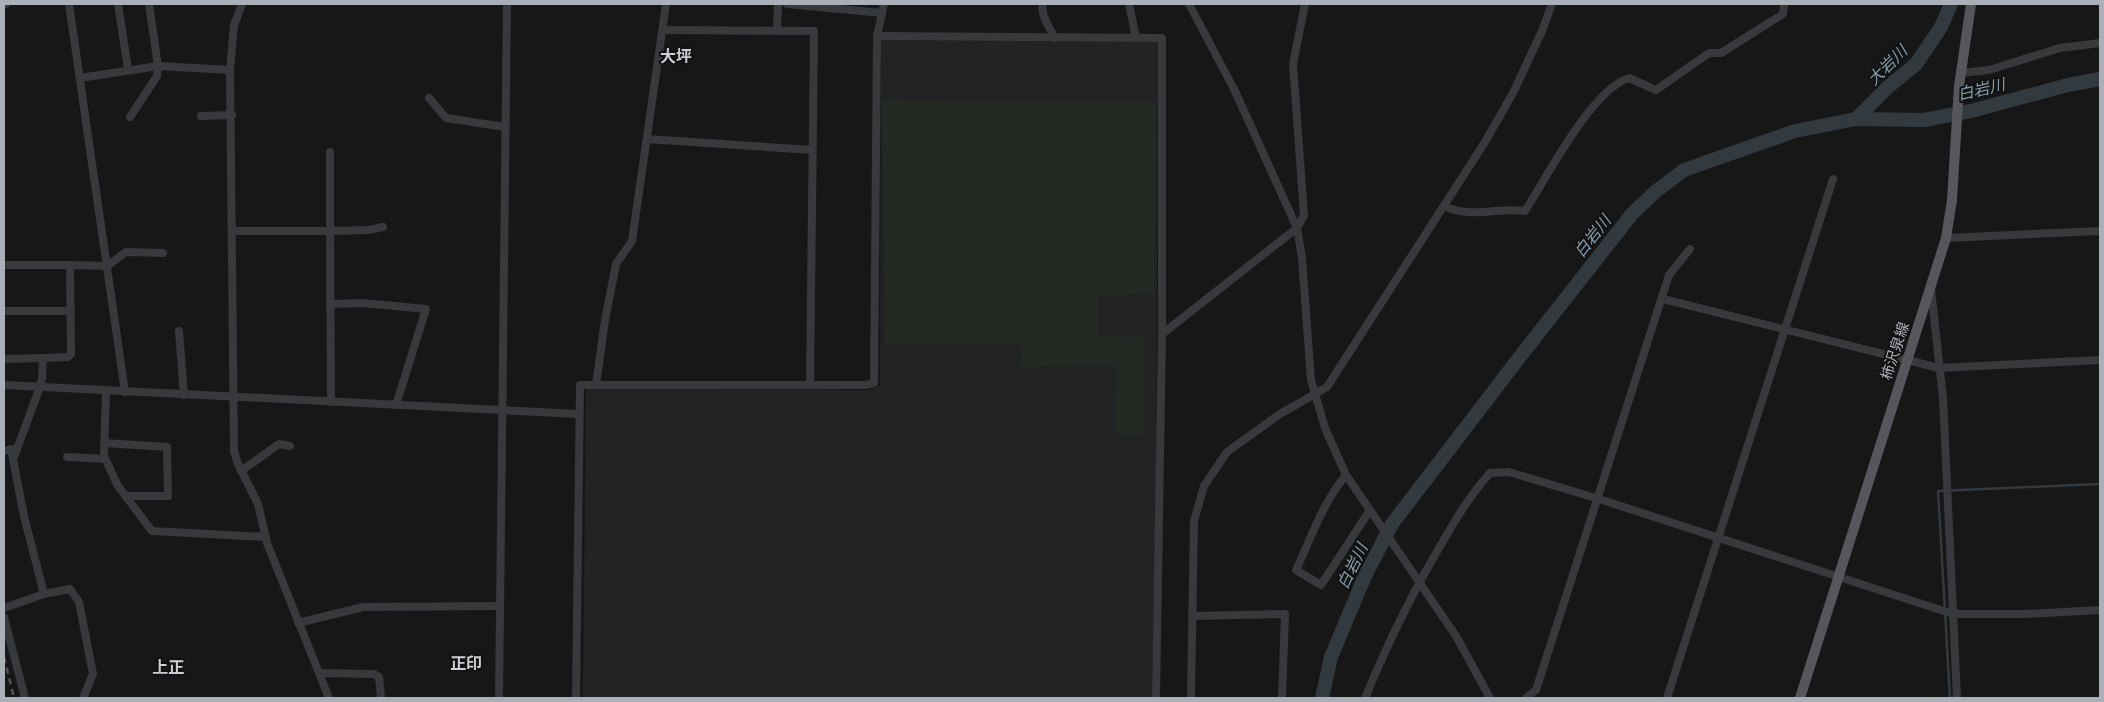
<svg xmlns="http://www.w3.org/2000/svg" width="2104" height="702" viewBox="0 0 2104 702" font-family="'Sofia Sans Condensed','Noto Sans JP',sans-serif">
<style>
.built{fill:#232325}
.green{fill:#232a24}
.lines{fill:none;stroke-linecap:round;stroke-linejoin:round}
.stream{stroke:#323a40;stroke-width:2.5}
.river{stroke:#323a40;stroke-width:14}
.minor{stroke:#38393d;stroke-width:8}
.major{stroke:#55575c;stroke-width:10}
.rail{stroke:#525458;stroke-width:2.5;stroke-dasharray:6 5;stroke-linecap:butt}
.labels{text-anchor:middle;stroke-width:4;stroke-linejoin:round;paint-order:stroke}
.street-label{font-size:15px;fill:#abafb7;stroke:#121213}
.neighbourhood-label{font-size:16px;font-weight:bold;fill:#cbced3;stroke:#121213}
.water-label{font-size:16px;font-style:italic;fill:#869ead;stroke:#121213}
</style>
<rect width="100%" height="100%" fill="#171718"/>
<polygon class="built" points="881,40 1158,42 1156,500 1152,698 583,698 586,389 871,390 880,385"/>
<polygon class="green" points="882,100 1020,102 1156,101 1154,294 1098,296 1098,336 1145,337 1144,434 1115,434 1117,366 1021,367 1022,345 885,344"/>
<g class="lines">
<polyline class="stream" points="1950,698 1938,491 2100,484"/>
<g class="river">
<polyline points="1856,119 1888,87 1916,64 1941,27 1951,4"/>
<polyline points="1322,698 1331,657 1365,576 1392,524 1522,354 1632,214 1655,192 1684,170 1795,131 1856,119 1924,120 1971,111 2068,85 2100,79"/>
</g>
<g class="minor">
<polyline points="4,4 6,4"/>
<polyline points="69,4 125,392"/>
<polyline points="118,4 128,69"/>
<polyline points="242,4 234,25 230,70 234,451 238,464 258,504 267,543 329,698"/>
<polyline points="787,4 882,13"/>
<path d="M1043 4C1040 15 1050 28 1055 38"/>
<polyline points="1129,4 1136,38"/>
<polyline points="1189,4 1235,91 1297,228 1302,258 1311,380 1325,428 1346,475 1456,636 1490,698"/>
<polyline points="663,30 814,31 810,385"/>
<polyline points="777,31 778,4"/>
<polyline points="877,36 1162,38 1162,334 1156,698"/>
<polyline points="1960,73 1989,70 2060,48 2100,43"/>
<polyline points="80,78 158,66 230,70"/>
<polyline points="429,98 446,118 505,127"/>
<polyline points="201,116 232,115"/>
<polyline points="130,117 157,76 158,66 149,4"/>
<polyline points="647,139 812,150"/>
<polyline points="330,152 330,231 369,230 383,227"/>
<path d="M1444 206C1470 219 1497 207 1525 211 1547 177 1592 89 1629 78L1656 90 1709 53H1721L1783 14 1784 4"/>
<polyline points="232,231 330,231 331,402"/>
<polyline points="1946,238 2100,231"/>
<polyline points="4,265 70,265"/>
<polyline points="1931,289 1943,398 1957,698"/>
<polyline points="1663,299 1939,368 2100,360"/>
<polyline points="330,304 363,303 426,309 396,405"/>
<polyline points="4,311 71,311"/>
<polyline points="179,331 184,395"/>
<polyline points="1162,334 1297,228 1304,215 1293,64 1305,4"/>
<polyline points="43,358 68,357 71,354 70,265 107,266 126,252 163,253"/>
<polyline points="4,359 43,358 42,379 40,387 14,457"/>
<polyline points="4,385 579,414"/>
<polyline points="596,385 605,320 616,264 632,241 666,4"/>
<polyline points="106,391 104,456 118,486 152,531 266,537"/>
<polyline points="104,443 167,447 168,496 126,496"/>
<polyline points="4,451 11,449 24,516 44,594"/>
<polyline points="67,457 105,459"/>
<polyline points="241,471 279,444 290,446"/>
<path d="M1346 475C1323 502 1311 538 1296 570L1321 585 1370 510"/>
<polyline points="4,608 44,594 70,589 79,602 93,674 83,698"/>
<polyline points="1192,616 1285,614 1282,698"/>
<polyline points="4,617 25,698"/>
<polyline points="298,623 363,607 500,606"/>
<polyline points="319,673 374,674 379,677 381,698"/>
<polyline points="499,698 507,4"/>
<polyline points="576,698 580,385 865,385 874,383 877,36 884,4"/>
<polyline points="1191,698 1194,521 1204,486 1227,452 1280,414 1327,387 1485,142 1514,91 1542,31 1552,4"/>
<path d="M1365 698C1387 645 1412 593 1442 543 1456 518 1470 495 1490 473L1509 472 1599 499 1953 614H2026L2100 610"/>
<polyline points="1526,698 1536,690 1669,275 1690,249"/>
<polyline points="1667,698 1833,179"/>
</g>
<polyline class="major" points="1800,698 1946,238 1952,200 1959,86 1971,4"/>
<polyline class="rail" points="4,657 14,698"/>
</g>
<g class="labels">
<g class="street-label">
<text transform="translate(1895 351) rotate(-72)" y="5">柿沢泉線</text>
</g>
<g class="neighbourhood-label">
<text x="676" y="62">大坪</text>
<text x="466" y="669">正印</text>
<text x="168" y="673">上正</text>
</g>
<g class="water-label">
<text transform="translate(1887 65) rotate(-45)" y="6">大岩川</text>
<text transform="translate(1981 89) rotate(-13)" y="6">白岩川</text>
<text transform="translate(1592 236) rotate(-52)" y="6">白岩川</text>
<text transform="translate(1352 566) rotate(-64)" y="6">白岩川</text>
</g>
</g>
<rect width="2104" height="702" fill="none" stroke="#abafb7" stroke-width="10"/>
</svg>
